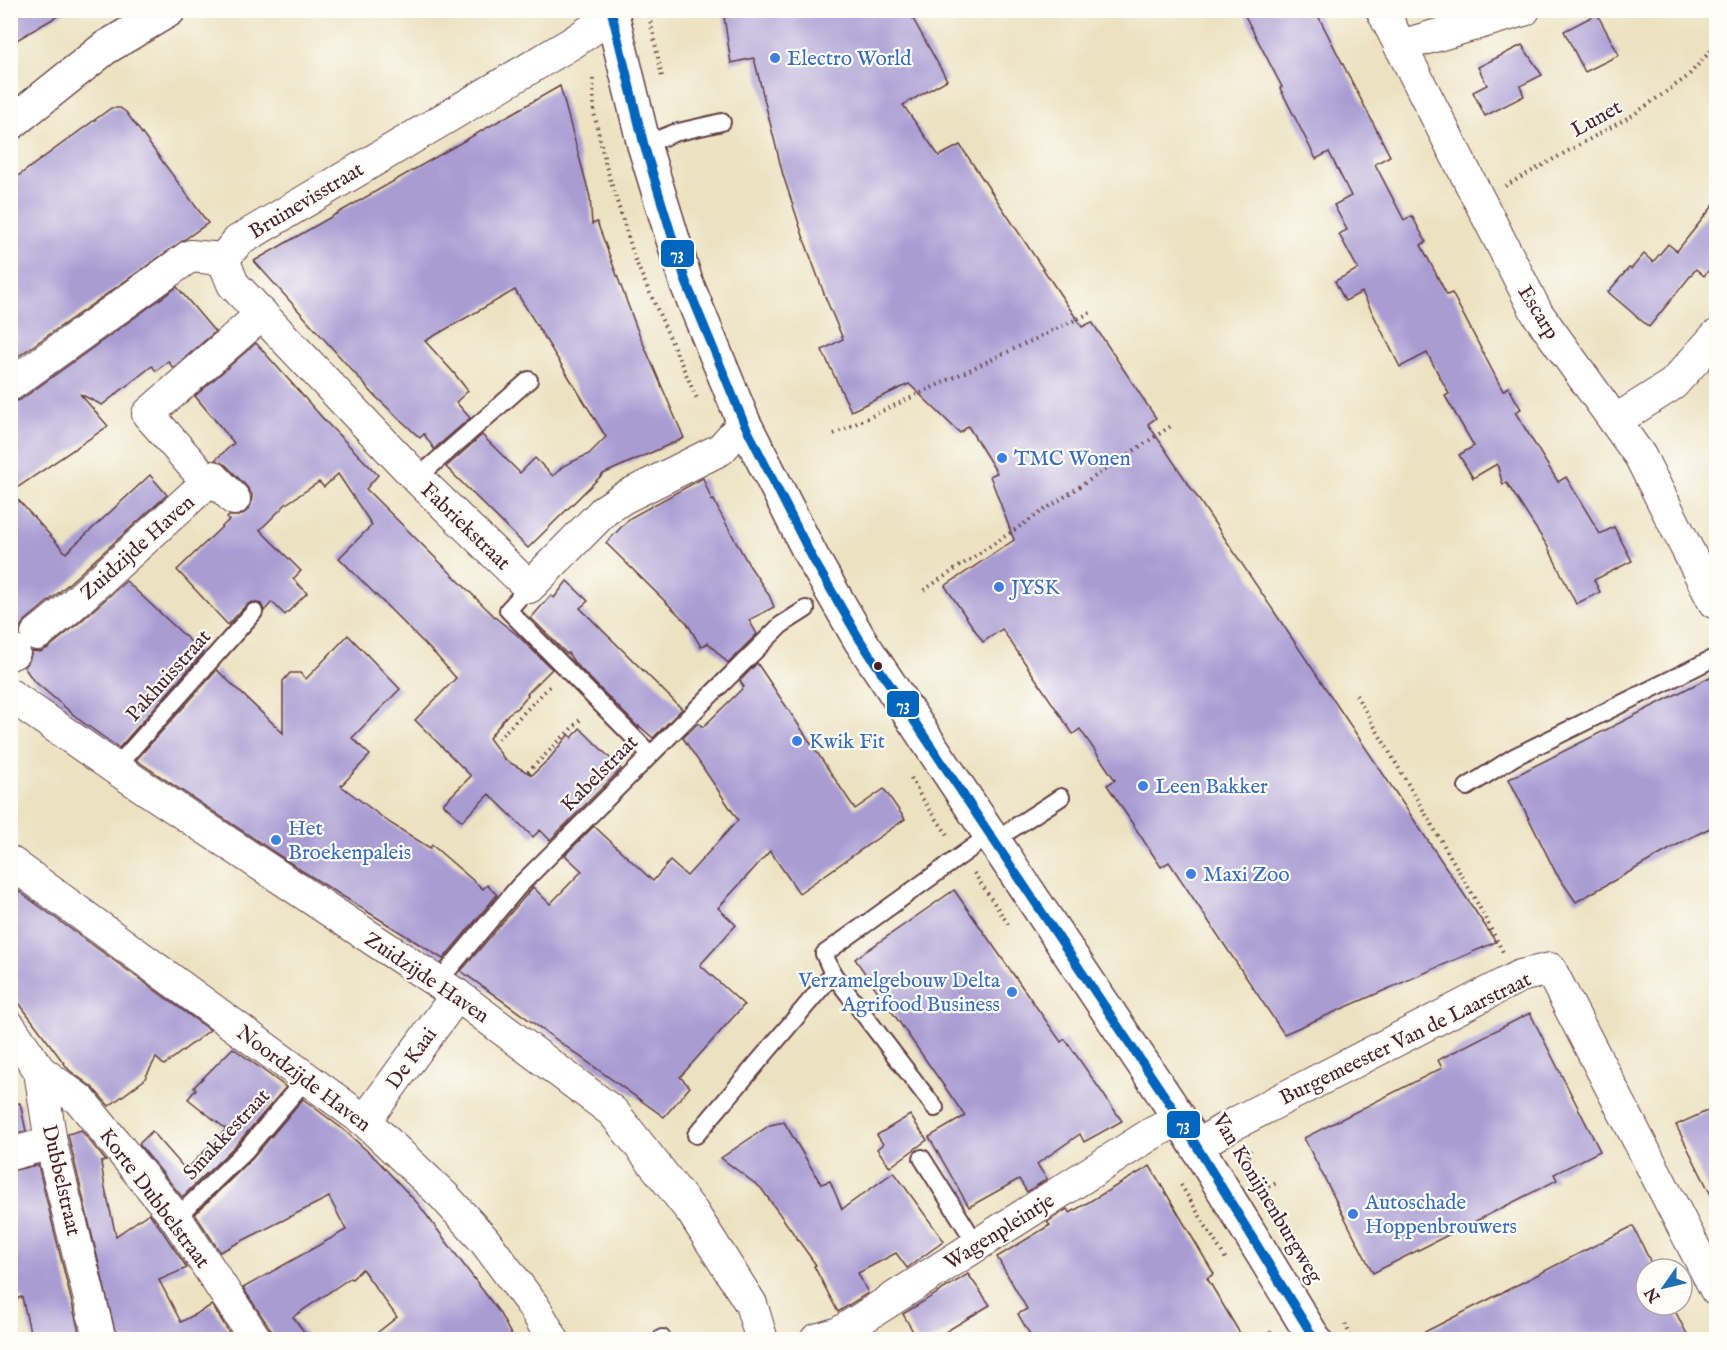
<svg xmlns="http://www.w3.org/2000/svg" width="1727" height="1350" viewBox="0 0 1727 1350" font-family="'IM FELL English',serif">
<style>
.building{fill:#a89cd3}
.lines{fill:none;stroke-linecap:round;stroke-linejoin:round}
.service-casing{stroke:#623c42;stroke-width:20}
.minor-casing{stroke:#623c42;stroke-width:34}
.secondary-casing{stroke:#623c42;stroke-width:36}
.path{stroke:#623c42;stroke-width:4;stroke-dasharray:1.5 4.5;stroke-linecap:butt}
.service{stroke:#fff;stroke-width:16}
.minor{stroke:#fff;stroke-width:32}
.secondary{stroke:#fff;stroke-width:33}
.bus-1-casing{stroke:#fdfcf7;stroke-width:14}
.bus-1{stroke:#0065bd;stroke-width:9}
.shop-dot{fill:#3f7fe0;stroke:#fdfcf7;stroke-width:2}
.bus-dot{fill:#4a1f2b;stroke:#fdfcf7;stroke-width:2}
.labels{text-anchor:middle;stroke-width:4.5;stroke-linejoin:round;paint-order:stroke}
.shop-label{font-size:21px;fill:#366cbe;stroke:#fdfcf7;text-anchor:start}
.street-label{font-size:21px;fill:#4a1f2b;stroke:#fdfcf7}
.line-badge{stroke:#fdfcf7;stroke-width:2}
.badge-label{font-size:16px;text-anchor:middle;font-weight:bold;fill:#fff}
</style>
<rect width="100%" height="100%" fill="#fdfcf7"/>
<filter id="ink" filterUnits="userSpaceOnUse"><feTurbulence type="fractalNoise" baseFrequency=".0167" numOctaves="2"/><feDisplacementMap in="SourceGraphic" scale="12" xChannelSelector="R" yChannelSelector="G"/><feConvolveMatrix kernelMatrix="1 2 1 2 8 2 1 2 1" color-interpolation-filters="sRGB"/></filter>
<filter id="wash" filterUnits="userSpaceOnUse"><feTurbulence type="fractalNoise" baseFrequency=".008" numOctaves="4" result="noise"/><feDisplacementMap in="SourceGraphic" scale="24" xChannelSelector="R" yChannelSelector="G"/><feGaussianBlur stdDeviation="1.35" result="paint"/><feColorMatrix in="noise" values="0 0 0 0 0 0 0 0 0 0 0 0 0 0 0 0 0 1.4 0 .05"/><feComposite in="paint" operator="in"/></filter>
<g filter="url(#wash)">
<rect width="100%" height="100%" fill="#ece2c1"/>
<g id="blocks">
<g class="building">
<polygon points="10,10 68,10 10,44"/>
<polygon points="723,10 908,10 947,80 903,105 939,156 960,145 1082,327 1092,322 1156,418 1148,424 1496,942 1284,1034 1169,862 1161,867 1107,785 1115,780 1080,729 1073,734 1002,629 983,642 945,586 1014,540 990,476 997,473 968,426 960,433 909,384 851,411 822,350 843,339 826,299 805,242 783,175 754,58 731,63"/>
<polygon points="1242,10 1315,10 1390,156 1375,164 1404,220 1412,216 1426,242 1421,245 1447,295 1452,293 1503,391 1508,387 1521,409 1515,412 1558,482 1566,477 1600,534 1614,527 1632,561 1594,580 1600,592 1576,604 1548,547 1506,482 1503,485 1497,464 1473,478 1459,455 1474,446 1445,396 1449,394 1427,353 1400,367 1362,292 1345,301 1335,281 1358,269 1339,234 1347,230 1334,205 1351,196 1329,152 1316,159 1280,88 1282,87"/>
<polygon points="1597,14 1619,55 1585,72 1564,31"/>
<polygon points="1522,45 1542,75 1520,86 1524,96 1485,116 1473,92 1487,85 1478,67"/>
<polygon points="560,86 590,197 592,224 597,222 637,329 684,438 603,474 528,548 446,467 482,435 520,473 535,458 553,476 563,466 589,454 606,437 515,290 425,341 454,373 468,391 456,402 470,418 434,449 424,434 420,438 375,396 254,261"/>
<polygon points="111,108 120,108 126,112 208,223 10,362 10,182"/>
<polygon points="1716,202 1716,262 1704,276 1696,269 1649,327 1608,292 1629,268 1631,269 1644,254 1653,262 1668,244 1677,251"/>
<polygon points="177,287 215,332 173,368 168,361 156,371 152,366 102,405 80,394 108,426 11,492 66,553 150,475 167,495 56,595 26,620 20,627 19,635 10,635 10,403 20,400"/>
<polygon points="256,343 327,423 378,475 366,489 497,619 516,634 552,669 527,694 528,695 517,708 508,714 489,738 505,760 532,775 549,759 569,734 572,738 580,728 621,769 550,840 540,830 533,837 489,794 462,821 443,804 471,776 415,720 456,678 436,655 339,558 372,525 338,474 324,487 319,482 286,504 260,530 301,571 293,579 307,593 285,615 272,602 264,611 261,604 252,602 246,605 228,625 177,570 229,520 227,518 229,516 239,516 246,512 251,505 252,495 247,487 226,465 215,460 234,443 195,396"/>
<polygon points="703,478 712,501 714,500 719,511 749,565 769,595 774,607 749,620 757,634 728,663 708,643 701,647 687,623 606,543 630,518"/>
<polygon points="126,581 203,653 119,748 81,721 33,680 24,667 29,661 32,651 40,652 48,648 80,622"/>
<polygon points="567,581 588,601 580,608 682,709 653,738 639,726 639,728 574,662 568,653 567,654 531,618 551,595 554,598"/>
<polygon points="348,635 400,689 352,738 370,755 341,786 390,823 430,848 432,845 483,889 487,885 497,895 443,959 304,872 136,760 217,670 283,733 283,681 290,673 300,673 306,679"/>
<polygon points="757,663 855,809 884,789 905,819 799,893 770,851 718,908 736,925 700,965 744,1005 680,1077 690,1087 664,1117 461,971 533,887 550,904 582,871 565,855 594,826 653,881 670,861 687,876 738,820 683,738 698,723 703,727 744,687 740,681"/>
<polygon points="1716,674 1716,825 1686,840 1576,902 1556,873 1509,779"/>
<polygon points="10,885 210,1030 164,1065 156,1058 144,1080 109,1106 92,1087 69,1070 10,991"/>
<polygon points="954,890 1061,1042 1065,1039 1122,1121 1084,1142 1080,1134 1037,1164 1047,1179 1027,1192 1019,1179 969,1207 929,1137 965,1116 855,959"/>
<polygon points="1530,1013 1600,1151 1554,1174 1557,1180 1373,1273 1304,1138 1442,1068 1438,1060"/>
<polygon points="233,1048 286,1087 237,1144 182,1197 139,1144 152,1131 186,1170 226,1129 188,1099 196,1089 194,1087"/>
<polygon points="303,1099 344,1130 376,1159 419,1205 499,1312 514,1340 368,1340 397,1317 362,1269 352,1279 350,1278 293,1317 310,1340 274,1340 271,1330 243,1288 346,1230 329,1197 220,1252 195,1214 252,1159"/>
<polygon points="20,1103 26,1131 10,1135 10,1104"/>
<polygon points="1716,1107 1716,1205 1676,1125"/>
<polygon points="910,1115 927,1140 890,1167 877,1149 883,1144 877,1135"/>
<polygon points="784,1122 821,1184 830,1181 842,1209 894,1172 944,1241 907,1268 896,1253 858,1273 868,1293 838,1312 814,1266 816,1265 761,1188 721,1158 770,1125"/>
<polygon points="81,1130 106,1161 101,1162 105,1188 116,1236 149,1213 161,1229 187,1268 159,1280 181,1322 212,1305 234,1340 117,1340 69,1139 68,1134"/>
<polygon points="38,1165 81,1340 32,1340 22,1297 10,1300 10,1171"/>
<polygon points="1150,1166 1214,1274 1207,1278 1244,1340 1033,1340 1018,1314 1027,1309 997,1257 1050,1225 1047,1222 1067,1209 1070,1213"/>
<polygon points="1633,1226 1654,1269 1646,1269 1646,1305 1672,1305 1690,1340 1409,1340"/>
<polygon points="968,1274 990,1305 932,1340 918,1340 903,1314"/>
</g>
</g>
</g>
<g filter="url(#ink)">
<use href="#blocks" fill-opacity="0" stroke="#623c42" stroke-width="1.5"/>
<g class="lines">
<g class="service-casing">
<g id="service">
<polyline points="644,145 674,133 722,122"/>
<polyline points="417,478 529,380"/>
<polyline points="529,587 508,610 650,754"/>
<polyline points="115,768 254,612"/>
<polyline points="1467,787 1514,757 1716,657"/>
<polyline points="995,840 1061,797"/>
<polyline points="833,974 935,1108"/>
<polyline points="437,983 519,886 781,625 806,609"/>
<polyline points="696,1135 833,974 824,954 991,834"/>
<polyline points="922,1158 977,1245"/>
<polyline points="176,1218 245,1151 307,1078"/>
<polyline points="662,1338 662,1340"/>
</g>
</g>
<g class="minor-casing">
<g id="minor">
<polyline points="1382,10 1537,313 1640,456 1714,602"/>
<polyline points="1400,46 1524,10"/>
<polyline points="223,259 233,284 417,478 529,587 605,510 623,498 721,449 744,423"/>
<polyline points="223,259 238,241 572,43 612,16"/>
<polyline points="10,385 190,256 223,259"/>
<polyline points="1615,421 1673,384 1716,336"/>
<polyline points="196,469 148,414 262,314"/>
<polyline points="37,634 68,609 213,477 234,499"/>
<polyline points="10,654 14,652"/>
<polyline points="10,695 115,768 457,995 613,1112 693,1213 751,1304 762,1340"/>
<polyline points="10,862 365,1121 444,1196 484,1240 534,1307 553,1340"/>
<polyline points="10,1027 40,1071 51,1143 100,1340"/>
<polyline points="40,1071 81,1101 176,1218 256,1340"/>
<polyline points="365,1121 457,995"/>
<polyline points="1197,1146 1226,1128 1520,976 1550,969 1716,1290"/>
<polyline points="10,1154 51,1143"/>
<polyline points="816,1340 839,1333 1151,1134 1180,1119"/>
</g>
</g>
<g class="secondary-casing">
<g id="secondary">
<polyline points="611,10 644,145 686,282 744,423 812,557 860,640 1180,1119 1315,1340"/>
<polyline points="10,124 105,48 169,10"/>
</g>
</g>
<g class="path">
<polyline points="648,10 662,77"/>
<polyline points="593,79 594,113 606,166 636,262 698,401"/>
<polyline points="1505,186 1633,115 1687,77 1716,45"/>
<polyline points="834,434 1092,312"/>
<polyline points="924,590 1171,426"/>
<polyline points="1356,695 1474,897 1503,952"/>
<polyline points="498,739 550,686"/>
<polyline points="528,772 583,717"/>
<polyline points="911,778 920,795 949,837"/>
<polyline points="974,873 1008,924"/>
<polyline points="1245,1161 1251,1150"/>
<polyline points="1251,1170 1285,1225"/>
<polyline points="1181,1185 1227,1261"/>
<polyline points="1263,1189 1279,1182"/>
<polyline points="1345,1324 1353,1340"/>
<polyline points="1270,1331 1274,1340"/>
</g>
<use href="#service" class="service"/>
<use href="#minor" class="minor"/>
<use href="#secondary" class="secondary"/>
<g class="bus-1-casing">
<polyline id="bus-1" points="611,10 644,145 686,282 744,423 812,557 860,640 1180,1119 1315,1340"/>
</g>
<use href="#bus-1" class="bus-1"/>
</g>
</g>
<g class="shop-dot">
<circle cx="775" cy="58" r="6"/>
<circle cx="1002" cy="458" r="6"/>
<circle cx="999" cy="587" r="6"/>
<circle cx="797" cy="741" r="6"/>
<circle cx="1143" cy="786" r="6"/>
<circle cx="276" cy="840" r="6"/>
<circle cx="1191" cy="874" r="6"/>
<circle cx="1012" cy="992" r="6"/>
<circle cx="1353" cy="1214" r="6"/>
</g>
<circle class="bus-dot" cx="878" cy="666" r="5"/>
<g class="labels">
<g class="shop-label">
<text x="787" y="65">Electro World</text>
<text x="1014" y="465">TMC Wonen</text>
<text x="1011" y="594">JYSK</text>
<text x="809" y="748">Kwik Fit</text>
<text x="1155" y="793">Leen Bakker</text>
<text x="288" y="835">Het<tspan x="288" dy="24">Broekenpaleis</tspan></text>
<text x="1203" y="881">Maxi Zoo</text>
<text x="1000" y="987" text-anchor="end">Verzamelgebouw Delta<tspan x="1000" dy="24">Agrifood Business</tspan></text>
<text x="1365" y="1209">Autoschade<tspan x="1365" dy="24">Hoppenbrouwers</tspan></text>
</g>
<g class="street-label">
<text transform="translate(1596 118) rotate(-29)" y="7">Lunet</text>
<text transform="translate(306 200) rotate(-31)" y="7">Bruinevisstraat</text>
<text transform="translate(1539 312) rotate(58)" y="7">Escarp</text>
<text transform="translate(466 526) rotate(44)" y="7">Fabriekstraat</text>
<text transform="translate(137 547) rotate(-42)" y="7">Zuidzijde Haven</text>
<text transform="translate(168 675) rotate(-48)" y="7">Pakhuisstraat</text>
<text transform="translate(599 773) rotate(-45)" y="7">Kabelstraat</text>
<text transform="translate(427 977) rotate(34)" y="7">Zuidzijde Haven</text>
<text transform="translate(1405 1038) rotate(-26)" y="7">Burgemeester Van de Laarstraat</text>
<text transform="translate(411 1058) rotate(-54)" y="7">De Kaai</text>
<text transform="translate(304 1078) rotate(37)" y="7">Noordzijde Haven</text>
<text transform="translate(226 1134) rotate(-47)" y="7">Smakkestraat</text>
<text transform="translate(62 1180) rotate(77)" y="7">Dubbelstraat</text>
<text transform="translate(155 1198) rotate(53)" y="7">Korte Dubbelstraat</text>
<text transform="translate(1268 1198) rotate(59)" y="7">Van Konijnenburgweg</text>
<text transform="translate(999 1231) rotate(-32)" y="7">Wagenpleintje</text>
</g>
</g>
<g class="line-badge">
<rect x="660" y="239" width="35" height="29" rx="6" fill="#0065bd"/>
<rect x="886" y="690" width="34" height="28" rx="6" fill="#0065bd"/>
<rect x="1166" y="1110" width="35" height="29" rx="6" fill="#0065bd"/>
</g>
<g class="badge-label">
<text x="677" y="259">73</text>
<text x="903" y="710">73</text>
<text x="1183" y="1130">73</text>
</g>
<rect width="1727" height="1350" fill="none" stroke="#fdfcf7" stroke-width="36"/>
<g transform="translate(1664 1287) rotate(236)"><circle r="28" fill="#fdfcf7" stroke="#b5a4a5" stroke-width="1.5"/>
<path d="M0-4.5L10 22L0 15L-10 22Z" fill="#1f6fb2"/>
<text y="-9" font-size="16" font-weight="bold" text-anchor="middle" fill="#4a1f2b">N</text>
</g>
</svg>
